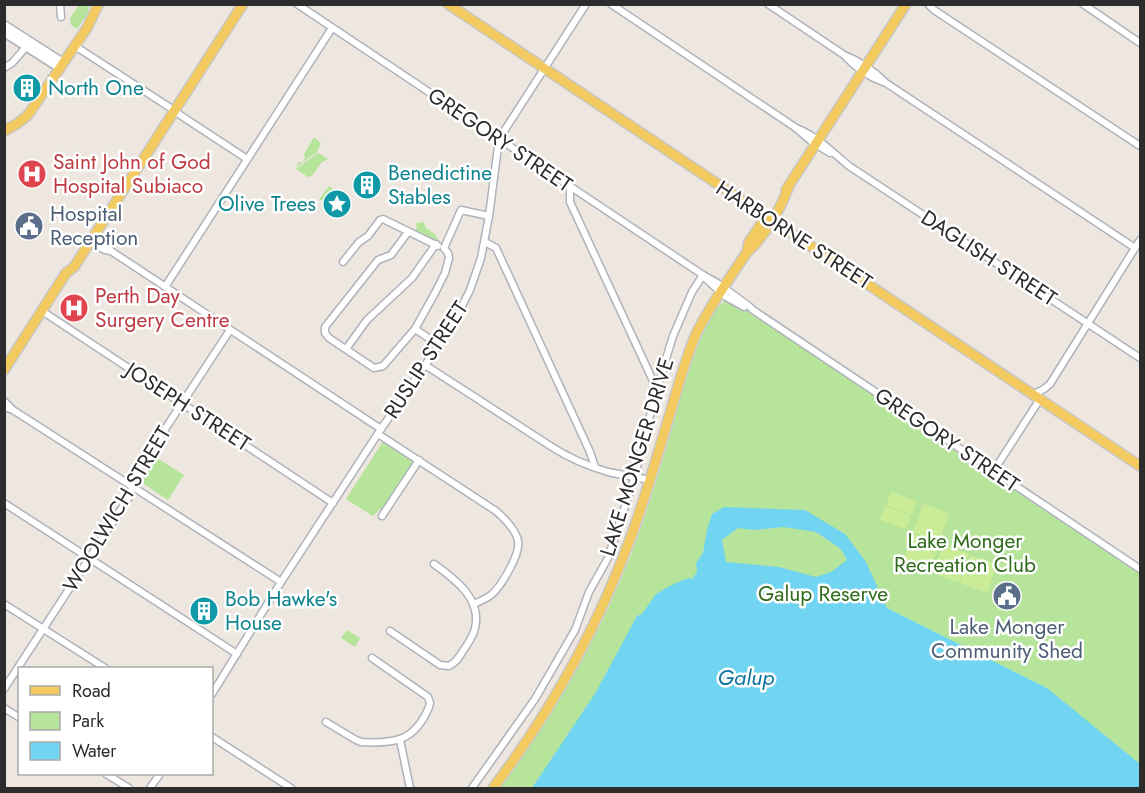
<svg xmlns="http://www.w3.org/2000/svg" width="1145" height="793" viewBox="0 0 1145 793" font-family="Jost,sans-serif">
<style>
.green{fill:#b7e49b}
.pitch{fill:#cbec97}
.water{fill:#71d4f0;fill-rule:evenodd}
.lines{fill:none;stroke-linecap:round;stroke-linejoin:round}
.street-casing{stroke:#afb2bc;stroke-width:9}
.secondary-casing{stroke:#afb2bc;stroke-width:11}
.primary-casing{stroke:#c8c8c8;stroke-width:12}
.street{stroke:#fff;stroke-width:6}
.secondary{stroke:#fff;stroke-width:8}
.primary{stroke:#f2ca5f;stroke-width:9}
.labels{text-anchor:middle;stroke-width:5;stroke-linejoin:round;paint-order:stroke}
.culture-label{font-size:21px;fill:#0d838f;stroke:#fff;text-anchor:start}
.street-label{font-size:21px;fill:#2c2c2c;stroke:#fff}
.health-label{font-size:21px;fill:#be3a42;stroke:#fff;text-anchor:start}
.service-label{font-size:21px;fill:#4e5e75;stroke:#fff;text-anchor:start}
.park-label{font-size:21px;fill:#2e6b1a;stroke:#fff}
.water-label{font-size:22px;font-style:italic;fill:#0c73a0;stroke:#fff}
</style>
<rect width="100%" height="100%" fill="#eee7df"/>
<g class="green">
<polygon points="79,5 91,5 88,9 89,12 77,29 71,25 70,18"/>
<polygon points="314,137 321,143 317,152 295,168 299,162 302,162 305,159 304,154"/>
<polygon points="318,153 328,159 322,162 312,176 308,177 296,169"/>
<polygon points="329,186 336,191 326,204 319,199"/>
<polygon points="424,222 426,228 435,234 438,241 414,231 417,228 416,223"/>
<path d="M728 300 752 313 789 337 992 475 1140 573V788H500C543 730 581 668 611 602 638 544 656 483 674 422 680 399 705 306 728 300Z"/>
<polygon points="384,440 411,459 412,464 386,507 379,510 373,516 346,499"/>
<polygon points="157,458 184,475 168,500 141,482"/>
<polygon points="347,630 360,638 355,647 341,638"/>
</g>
<g class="pitch">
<polygon points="891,492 917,501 912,515 886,505"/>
<polygon points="923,504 949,513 939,542 913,532"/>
<polygon points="885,506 911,516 906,529 880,520"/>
<polygon points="913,534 939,544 929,572 902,563"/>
<polygon points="943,545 969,554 959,583 933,573"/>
<polygon points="971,555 997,564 987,593 960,583"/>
</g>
<path class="water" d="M724 507 805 510 845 534 866 562 887 608 1047 688 1140 764V788H532L596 692 637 616 642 614 656 594 668 587 685 579 693 578 697 572 696 563 703 553 707 530 712 514ZM783 527 816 532 841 549 847 560 831 572 816 577 779 567 726 562 722 540 738 528 754 530Z"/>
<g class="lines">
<g class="street-casing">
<g id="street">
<polyline points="60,4 61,17"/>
<polyline points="297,4 703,275 719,284 750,307 753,310 1140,569"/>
<polyline points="611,4 796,128 812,142 830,153"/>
<path d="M768 4 844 55C860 61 874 71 886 83L1135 248"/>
<polyline points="928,4 934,10 1140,146"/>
<polyline points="1083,4 1140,43"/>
<polyline points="75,46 169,107"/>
<path d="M845 56C855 67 869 77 883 82"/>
<polyline points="4,68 12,63 26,47"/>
<polyline points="174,111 247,159"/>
<path d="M796 128C817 136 832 152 849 166L1140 358"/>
<polyline points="570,187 570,202 654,383 658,385"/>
<polyline points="408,232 391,255 378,260 325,327 325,333 329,338 374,368 383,366 415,329 435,293 445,273 449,258 448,253 444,248"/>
<polyline points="94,235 107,246 111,251"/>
<polyline points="90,242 105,250 111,251 381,429"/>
<polyline points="485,242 496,248 590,452 595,467"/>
<polyline points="444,248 461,210 489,216"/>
<polyline points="343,262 359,242 368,236 380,220 383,219 438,246"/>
<polyline points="705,278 726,297 744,307"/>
<polyline points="165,287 332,28"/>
<polyline points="42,311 333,503"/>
<polyline points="415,329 439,345"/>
<polyline points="346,349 367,320 412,278 436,244"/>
<path d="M425 365 552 447C569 458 588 466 608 472 622 475 637 477 650 480"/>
<polyline points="1038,392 1044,389 1050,384 1140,240"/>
<polyline points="4,401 13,410"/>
<polyline points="4,407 13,410 281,582"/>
<path d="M378 434 496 511C504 518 516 529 518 541 521 553 501 587 491 595 486 599 480 601 474 604"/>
<polyline points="993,472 1040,399"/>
<polyline points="4,503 237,654"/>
<polyline points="382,516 419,460"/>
<polyline points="4,604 105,668"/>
<path d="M390 631 440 665 449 666C458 662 461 653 467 645 470 640 474 634 475 628 482 599 455 579 434 564"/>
<polyline points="4,689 131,494 133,478 230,330"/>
<polyline points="212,694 281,582 381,429 452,326 470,290 481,258 489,216 499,139 586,4"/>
<polyline points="4,708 20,718"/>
<path d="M326 722 356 740 361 742C395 744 415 741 429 707L430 703 428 697 372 658"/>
<polyline points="212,737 291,788"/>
<polyline points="400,740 410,788"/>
<polyline points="106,774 129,788"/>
<polyline points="150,788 160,774"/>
<polyline points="472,788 535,699 575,630 589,592 608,558 633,482 658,385 673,336 692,292 703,275"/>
</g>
</g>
<g class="secondary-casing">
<g id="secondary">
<polyline points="4,25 63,63"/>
<polyline points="4,32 60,68"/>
</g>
</g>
<g class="primary-casing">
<g id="primary">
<polyline points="448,4 1140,466"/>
<polyline points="4,131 18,123 28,115 87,28 98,5"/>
<polyline points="786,190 906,4"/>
<polyline points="747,252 749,242 765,218"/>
<polyline points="4,370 66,273 74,267 243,4"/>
<path d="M493 788C550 713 596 630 629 542 644 502 656 461 668 420 677 391 684 362 696 334 709 307 730 278 747 252 762 240 782 207 788 188"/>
</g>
</g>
<use href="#street" class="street"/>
<use href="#secondary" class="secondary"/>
<use href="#primary" class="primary"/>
</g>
<defs>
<g id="building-disc" transform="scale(1.5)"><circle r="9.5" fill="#0f9aa8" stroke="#fff"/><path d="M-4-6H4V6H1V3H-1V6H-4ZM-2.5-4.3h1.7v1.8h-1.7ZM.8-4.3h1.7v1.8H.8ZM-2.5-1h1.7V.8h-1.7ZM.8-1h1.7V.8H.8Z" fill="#fff"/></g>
<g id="hospital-disc" transform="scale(1.5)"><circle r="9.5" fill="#e0444e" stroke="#fff"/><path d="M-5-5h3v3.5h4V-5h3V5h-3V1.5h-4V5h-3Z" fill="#fff"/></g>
<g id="sight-disc" transform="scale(1.5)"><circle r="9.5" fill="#0f9aa8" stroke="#fff"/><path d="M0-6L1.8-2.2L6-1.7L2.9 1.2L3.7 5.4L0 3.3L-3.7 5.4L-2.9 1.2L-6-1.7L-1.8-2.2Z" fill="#fff"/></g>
<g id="civic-disc" transform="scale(1.5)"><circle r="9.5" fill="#5c6f8a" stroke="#fff"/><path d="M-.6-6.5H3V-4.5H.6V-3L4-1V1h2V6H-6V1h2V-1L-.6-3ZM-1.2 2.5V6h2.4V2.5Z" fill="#fff"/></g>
</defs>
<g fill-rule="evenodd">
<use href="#building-disc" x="27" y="88"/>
<use href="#hospital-disc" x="32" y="174"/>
<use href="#building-disc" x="367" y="185"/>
<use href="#sight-disc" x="337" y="204"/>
<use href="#civic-disc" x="29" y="226"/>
<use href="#hospital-disc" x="74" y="308"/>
<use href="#civic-disc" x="1007" y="596"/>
<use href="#building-disc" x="204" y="611"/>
</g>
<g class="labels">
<g class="culture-label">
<text x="48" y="95">North One</text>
<text x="388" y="180">Benedictine<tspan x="388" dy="24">Stables</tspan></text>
<text x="316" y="211" text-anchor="end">Olive Trees</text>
<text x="225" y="606">Bob Hawke's<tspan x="225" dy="24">House</tspan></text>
</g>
<g class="street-label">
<text transform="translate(500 140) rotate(34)" y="7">GREGORY STREET</text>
<text transform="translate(794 235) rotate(33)" y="7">HARBORNE STREET</text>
<text transform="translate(989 258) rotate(33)" y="7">DAGLISH STREET</text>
<text transform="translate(426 360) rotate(-57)" y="7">RUSLIP STREET</text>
<text transform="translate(188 407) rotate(33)" y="7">JOSEPH STREET</text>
<text transform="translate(947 440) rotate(34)" y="7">GREGORY STREET</text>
<text transform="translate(637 457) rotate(-73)" y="7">LAKE MONGER DRIVE</text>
<text transform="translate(117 509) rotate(-59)" y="7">WOOLWICH STREET</text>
</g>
<g class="health-label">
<text x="53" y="169">Saint John of God<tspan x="53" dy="24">Hospital Subiaco</tspan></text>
<text x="95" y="303">Perth Day<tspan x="95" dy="24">Surgery Centre</tspan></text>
</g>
<g class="service-label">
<text x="50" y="221">Hospital<tspan x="50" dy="24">Reception</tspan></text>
<text x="1007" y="634" text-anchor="middle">Lake Monger<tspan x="1007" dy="24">Community Shed</tspan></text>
</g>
<g class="park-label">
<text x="965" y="548">Lake Monger<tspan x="965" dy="24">Recreation Club</tspan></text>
<text x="823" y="601">Galup Reserve</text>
</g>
<g class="water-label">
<text x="746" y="685">Galup</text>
</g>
</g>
<rect width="1145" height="793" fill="none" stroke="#2c2c2c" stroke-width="12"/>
<rect x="18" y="667" width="195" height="108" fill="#ffffff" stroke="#ababab" stroke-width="1.5"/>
<rect x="30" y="686" width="30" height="9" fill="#f2ca5f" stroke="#ababab" stroke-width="1.5"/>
<text x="72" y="697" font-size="18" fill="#2c2c2c">Road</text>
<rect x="30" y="712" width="30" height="18" fill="#b7e49b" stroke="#ababab" stroke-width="1.5"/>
<text x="72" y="727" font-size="18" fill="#2c2c2c">Park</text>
<rect x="30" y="742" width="30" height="18" fill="#71d4f0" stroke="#ababab" stroke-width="1.5"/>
<text x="72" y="757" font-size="18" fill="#2c2c2c">Water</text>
</svg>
